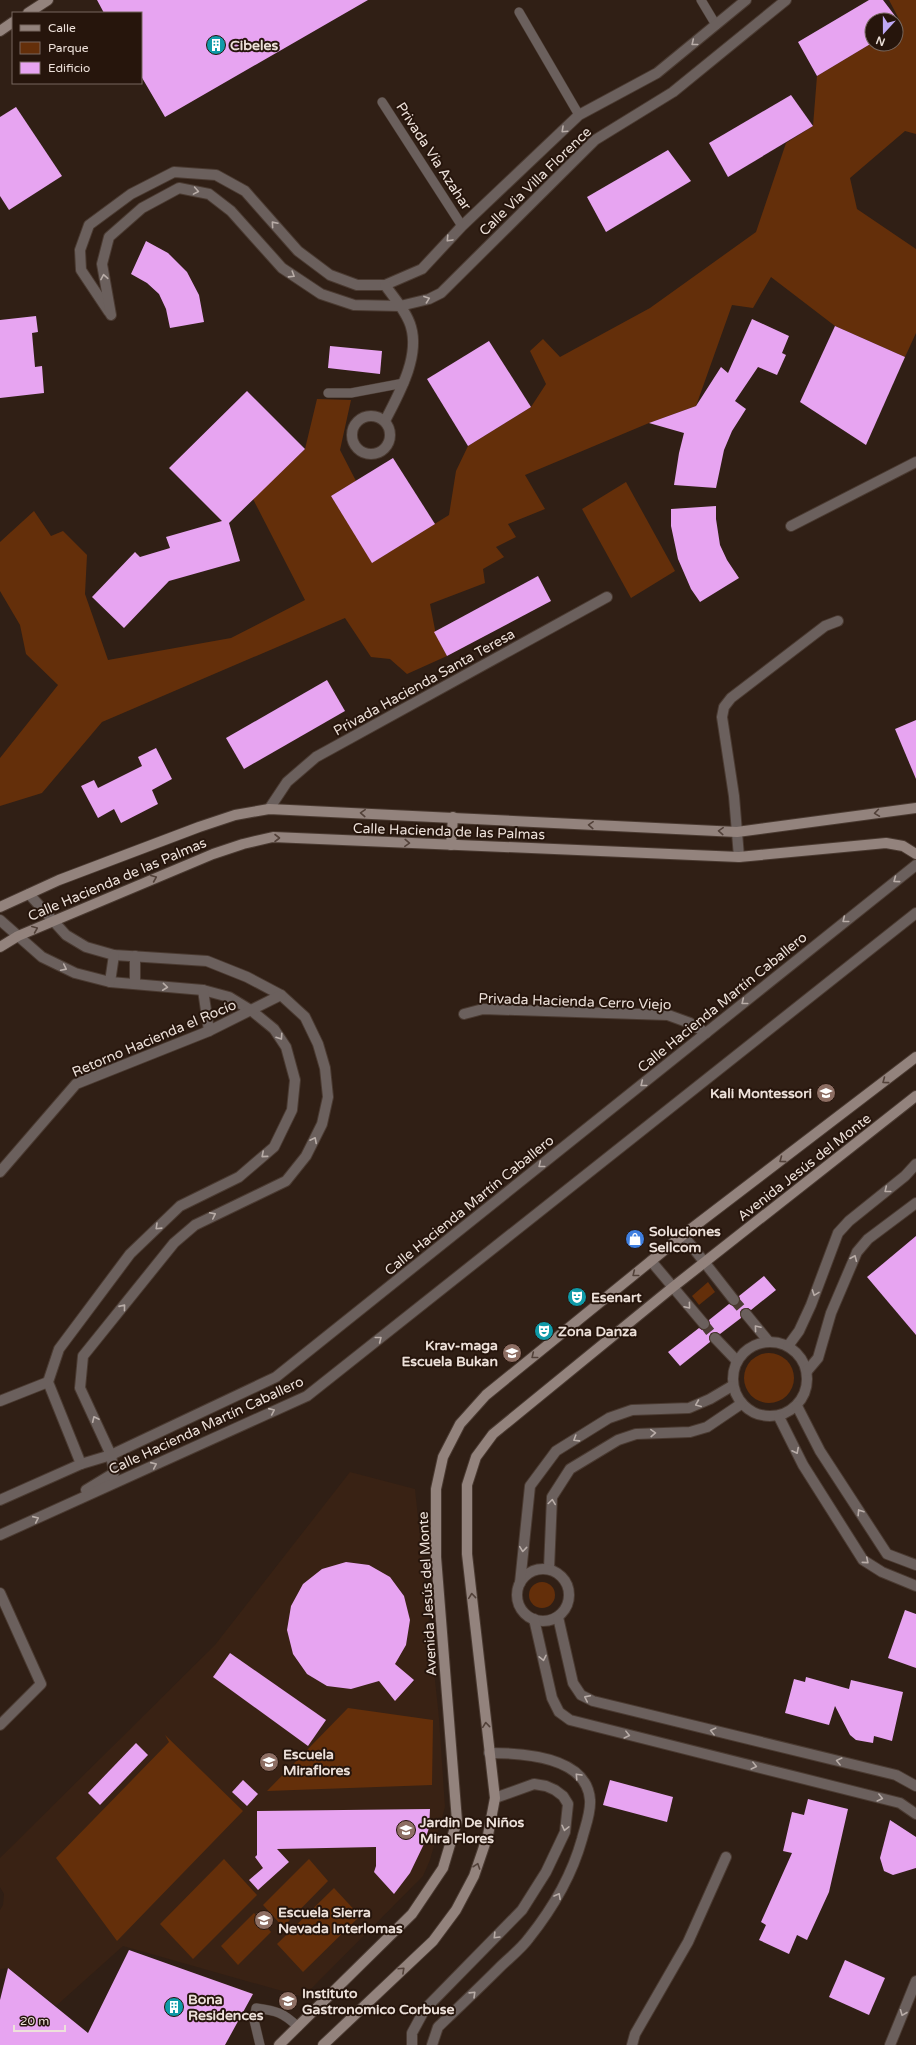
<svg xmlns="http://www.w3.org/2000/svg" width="916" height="2045" viewBox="0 0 916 2045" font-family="'Varela Round',sans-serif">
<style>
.built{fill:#392214}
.green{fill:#642f0a}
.building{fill:#e7a4f1}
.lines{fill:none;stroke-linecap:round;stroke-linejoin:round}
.street-tunnel{stroke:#4c3c33;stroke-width:10;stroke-dasharray:10 5;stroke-linecap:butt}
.lane-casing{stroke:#4a3a31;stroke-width:10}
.street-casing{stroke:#4a3a31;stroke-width:12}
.secondary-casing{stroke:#4a3a31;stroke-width:12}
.lane{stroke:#6b605d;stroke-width:9}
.street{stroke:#6b605d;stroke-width:10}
.secondary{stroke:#93837d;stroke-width:10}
.oneway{stroke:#b9ada8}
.oneway2{stroke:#524139}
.labels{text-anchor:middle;stroke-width:4;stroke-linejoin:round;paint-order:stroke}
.poi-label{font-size:14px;font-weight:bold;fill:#ede1da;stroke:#26150c;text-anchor:start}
.street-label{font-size:14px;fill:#ede1da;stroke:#26150c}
</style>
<rect width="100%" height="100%" fill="#301f15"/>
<polygon class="built" points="350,1472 415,1489 439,1718 445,1807 430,1860 423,1876 303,1997 123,1946 56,2006 8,1968 0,1969 0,1910 3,1905 4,1894 0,1887 0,1858 215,1645"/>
<g class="green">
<polygon points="889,0 916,0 916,134 905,131 850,178 857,209 916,249 916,333 905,357 835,326 771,277 753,308 732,305 696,406 649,423 525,475 545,509 508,524 516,537 496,547 504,557 483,569 485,583 430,604 436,635 447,656 407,674 390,659 371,657 345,618 102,722 42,793 0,806 0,758 58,685 26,654 20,625 0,591 0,542 34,511 51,536 63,531 87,555 85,594 108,660 231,638 305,600 253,499 305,449 317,399 351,400 340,450 356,481 331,496 373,562 449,515 456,471 468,446 531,407 546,384 530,351 543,339 560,357 650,308 756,232 786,143 813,126 817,76 872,43 896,44 896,29 902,25"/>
<polygon points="626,482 675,571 631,598 582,509"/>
<polygon points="708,1282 715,1292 699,1305 692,1296"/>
<circle cx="769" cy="1378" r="25"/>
<circle cx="542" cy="1595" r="13"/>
<polygon points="348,1708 433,1720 432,1785 267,1791"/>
<polygon points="165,1735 243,1811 117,1941 56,1858 169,1742"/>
<polygon points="224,1859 257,1895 193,1959 160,1924"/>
<polygon points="309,1859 328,1881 283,1927 263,1905"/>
<polygon points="334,1888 360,1916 303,1972 277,1944"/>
<polygon points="254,1913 271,1932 238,1965 221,1946"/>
</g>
<g class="building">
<polygon points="97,0 368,0 165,117 141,76 141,13 104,13"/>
<polygon points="869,0 883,0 902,25 896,29 896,20 872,20 872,43 817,76 798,42"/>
<polygon points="791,95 813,126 728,177 709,143"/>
<polygon points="16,107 62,176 9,210 0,196 0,117"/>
<polygon points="668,150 691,181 606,232 587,197"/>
<polygon points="146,241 168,253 187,272 199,295 204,322 170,328 166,309 159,294 147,283 131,274"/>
<polygon points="36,316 38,332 32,333 35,367 42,366 44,393 0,398 0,320"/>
<polygon points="752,319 789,336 782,353 786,355 777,375 758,367 735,401 746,409 732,431 724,450 716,488 674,485 679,453 684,433 649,423 696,406 721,367 728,373"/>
<polygon points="835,326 905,357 866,445 800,402"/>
<polygon points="489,341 531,407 468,446 427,379"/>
<polygon points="330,346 382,351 380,374 328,368"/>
<polygon points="247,391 305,449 229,523 240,561 169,581 124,628 92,597 135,552 140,557 170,548 166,537 222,521 169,468"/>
<polygon points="393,458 435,524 372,563 331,496"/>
<polygon points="716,506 716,519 720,545 727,560 739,578 700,602 691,589 678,559 671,526 671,509"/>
<polygon points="538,576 551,601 447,656 434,632"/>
<polygon points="327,680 345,711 244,769 226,738"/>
<polygon points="916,720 916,779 895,729"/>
<polygon points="156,748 172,779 152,790 158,804 121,823 114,809 98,818 81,786 94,780 98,788 142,766 138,757"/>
<polygon points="916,1236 916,1335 867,1277"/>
<polygon points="764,1276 776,1290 751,1310 748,1308 742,1309 740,1312 741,1318 720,1334 716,1332 711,1333 709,1337 710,1342 680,1366 668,1352 699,1328 702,1330 708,1329 710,1326 709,1320 729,1304 735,1306 738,1305 740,1299 739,1296"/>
<polygon points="346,1562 369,1565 390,1577 404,1596 410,1620 406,1645 395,1664 414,1680 395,1701 379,1681 351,1689 327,1686 307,1674 293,1654 287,1630 291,1606 303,1584 322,1569"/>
<polygon points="905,1610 916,1614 916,1668 888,1658"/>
<polygon points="230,1653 326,1720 308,1746 213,1677"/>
<polygon points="806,1677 849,1689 851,1680 903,1692 892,1741 874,1736 873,1743 856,1740 850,1735 835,1706 829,1725 785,1713 794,1679 805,1682"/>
<polygon points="136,1743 148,1755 100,1805 88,1793"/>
<polygon points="243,1780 258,1794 247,1806 232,1792"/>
<polygon points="610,1780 673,1797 667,1822 603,1805"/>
<polygon points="808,1799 848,1809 829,1892 807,1940 797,1935 789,1954 759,1940 766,1925 761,1922 792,1853 783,1851 792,1812 804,1815"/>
<polygon points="430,1809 429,1828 423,1846 410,1873 394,1894 374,1872 376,1866 376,1847 277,1849 289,1862 258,1890 249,1880 263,1868 255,1857 257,1855 257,1811"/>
<polygon points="890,1820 916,1837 916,1868 893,1875 884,1871 880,1858"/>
<polygon points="129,1950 253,1994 225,2045 0,2045 0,2000 8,1968 88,2033"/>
<polygon points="845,1960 885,1978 869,2015 829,1997"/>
</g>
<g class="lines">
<g class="street-tunnel">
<polyline points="734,1300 746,1314"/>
<polyline points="704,1324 715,1338"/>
</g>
<g class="lane-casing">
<g id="lane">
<polyline points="701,0 716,25"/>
<polyline points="519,12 579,115"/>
<polyline points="382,102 462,226"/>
<polyline points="328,393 351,393 404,383"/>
<path d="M260 2045 254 2020 256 2008C276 2011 283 2012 298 2027"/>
</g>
</g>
<g class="street-casing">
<g id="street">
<polyline points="109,312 81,270 80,250 89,225 131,194 174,172 216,175 245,191 298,251 330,275 357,285 385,285 422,269 462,226 579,115 657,73 746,0"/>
<polyline points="111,315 102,264 109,237 142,208 179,188 209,194 231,211 282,268 321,294 354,305 400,306 429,299 441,293 595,140 673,92 786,0"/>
<circle cx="371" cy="435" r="19"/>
<path d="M385 421C398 395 420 358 411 327 407 312 394 298 385 285"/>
<polyline points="791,526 916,462"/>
<polyline points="269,809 287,782 316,757 607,597"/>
<polyline points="739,857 734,796 722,717 724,707 731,698 825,626 838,621"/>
<polyline points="29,894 66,935 86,947 114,955 207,961 247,977 281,995 305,1017 318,1044 325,1068 328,1097 322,1124 306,1156 286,1181 195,1225 174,1243 83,1356 80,1388 111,1455 114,1473 86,1490"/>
<polyline points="0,920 42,957 75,973 110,982 203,990 229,997 252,1011 274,1029 286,1047 295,1080 292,1110 274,1147 239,1177 180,1206 130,1254 59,1349 48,1382 81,1464"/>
<polyline points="110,982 114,955"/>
<polyline points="135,984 135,956"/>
<polyline points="203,990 209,1031"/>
<polyline points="464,1014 483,1009 668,1015 690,1023 706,1033"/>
<polyline points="0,1172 76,1084 209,1031 281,995"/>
<polyline points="683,1235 734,1300"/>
<polyline points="651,1261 704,1324"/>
<polyline points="746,1314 769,1342"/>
<polyline points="715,1338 737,1361"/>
<circle cx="770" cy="1379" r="37"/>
<polyline points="788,1346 799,1331 811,1305 838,1233 849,1221 905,1176 916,1164"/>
<polyline points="807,1371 818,1358 831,1313 857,1252 868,1239 916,1203"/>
<polyline points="0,1401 48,1382"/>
<polyline points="797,1406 820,1451 887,1554 916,1565"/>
<polyline points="779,1417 803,1465 863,1560 882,1572 916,1586"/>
<polyline points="0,1500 81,1464 111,1455 276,1377 916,865"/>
<polyline points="0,1535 307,1396 916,913"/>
<polyline points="549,1569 552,1497 570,1469 618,1440 636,1434 690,1432 707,1427 741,1404"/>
<circle cx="543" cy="1595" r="26"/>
<polyline points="520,1583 530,1486 556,1451 609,1418 632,1410 689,1408 710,1399 732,1386"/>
<polyline points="0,1593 41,1684 0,1725"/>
<polyline points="558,1617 573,1683 581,1695 593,1701 896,1775 916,1786"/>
<polyline points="534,1619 552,1698 559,1712 570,1720 900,1803 916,1814"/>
<polyline points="412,2045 412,2033 425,2009 522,1910 546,1872 565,1832 568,1804 563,1796 555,1790 546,1786 534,1784 495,1798"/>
<path d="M432 2045 438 2027C459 2007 479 1988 499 1968 509 1958 521 1949 529 1938 553 1908 572 1875 582 1839 585 1827 591 1813 590 1800 587 1756 522 1753 489 1753"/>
<polyline points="632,2045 635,2034 688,1942 726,1857"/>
<polyline points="890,2045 916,1981"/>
</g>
</g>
<g class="secondary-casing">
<g id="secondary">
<polyline points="28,13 48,0"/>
<polyline points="0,31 13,22"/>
<polyline points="451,845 453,817"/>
<polyline points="0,907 59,880 199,827 235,815 269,809 737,832 916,808"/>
<polyline points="0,947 18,936 213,854 243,844 273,837 739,857 886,843 903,846 916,854"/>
<polyline points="279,2045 412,1914 443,1868 457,1821 436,1557 436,1489 443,1457 460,1424 486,1395 683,1235 916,1057"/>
<polyline points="323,2045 433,1941 456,1910 474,1876 488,1835 495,1798 467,1554 467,1485 476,1457 493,1434 673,1287 916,1096"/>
</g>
</g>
<use href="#lane" class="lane"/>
<use href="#street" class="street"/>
<use href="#secondary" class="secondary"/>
</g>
<defs><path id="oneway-chevron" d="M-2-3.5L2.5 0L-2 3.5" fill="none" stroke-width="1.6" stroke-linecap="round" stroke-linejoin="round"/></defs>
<g class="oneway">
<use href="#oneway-chevron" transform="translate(694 43) rotate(141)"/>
<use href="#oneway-chevron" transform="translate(564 130) rotate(137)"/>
<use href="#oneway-chevron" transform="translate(196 191) rotate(10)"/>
<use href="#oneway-chevron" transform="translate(274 224) rotate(-131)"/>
<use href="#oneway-chevron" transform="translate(449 239) rotate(133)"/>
<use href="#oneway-chevron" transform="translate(292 275) rotate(32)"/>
<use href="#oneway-chevron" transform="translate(104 277) rotate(-100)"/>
<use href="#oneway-chevron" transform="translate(427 299) rotate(-20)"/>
<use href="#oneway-chevron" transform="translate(896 880) rotate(143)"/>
<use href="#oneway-chevron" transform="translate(845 920) rotate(141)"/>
<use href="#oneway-chevron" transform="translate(64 968) rotate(26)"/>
<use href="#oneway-chevron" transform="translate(165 987) rotate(6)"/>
<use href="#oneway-chevron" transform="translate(744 1002) rotate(141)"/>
<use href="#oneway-chevron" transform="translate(280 1037) rotate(56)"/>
<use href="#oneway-chevron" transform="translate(643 1084) rotate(141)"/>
<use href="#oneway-chevron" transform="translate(314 1140) rotate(-63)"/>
<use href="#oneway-chevron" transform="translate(264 1155) rotate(139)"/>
<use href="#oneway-chevron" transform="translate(541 1165) rotate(141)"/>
<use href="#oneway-chevron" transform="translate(887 1190) rotate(141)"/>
<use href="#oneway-chevron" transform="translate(213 1215) rotate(-27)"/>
<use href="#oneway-chevron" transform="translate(158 1227) rotate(136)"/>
<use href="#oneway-chevron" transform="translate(854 1258) rotate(-67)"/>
<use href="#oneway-chevron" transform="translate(815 1293) rotate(110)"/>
<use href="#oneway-chevron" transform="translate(688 1306) rotate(50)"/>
<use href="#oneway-chevron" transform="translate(123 1307) rotate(-51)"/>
<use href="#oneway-chevron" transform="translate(757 1328) rotate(-130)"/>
<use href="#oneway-chevron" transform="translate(379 1339) rotate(-38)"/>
<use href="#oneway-chevron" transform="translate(698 1404) rotate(158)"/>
<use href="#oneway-chevron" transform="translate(272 1411) rotate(-24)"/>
<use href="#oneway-chevron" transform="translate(95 1419) rotate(-115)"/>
<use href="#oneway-chevron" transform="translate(653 1433) rotate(-2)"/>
<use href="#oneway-chevron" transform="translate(576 1439) rotate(148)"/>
<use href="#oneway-chevron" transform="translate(796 1451) rotate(63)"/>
<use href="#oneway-chevron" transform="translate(154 1465) rotate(-24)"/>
<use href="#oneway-chevron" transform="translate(552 1502) rotate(-82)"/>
<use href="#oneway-chevron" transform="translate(860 1512) rotate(-123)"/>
<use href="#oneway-chevron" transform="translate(36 1519) rotate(-24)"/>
<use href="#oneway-chevron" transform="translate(523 1549) rotate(96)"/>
<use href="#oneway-chevron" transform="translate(866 1561) rotate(40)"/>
<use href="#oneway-chevron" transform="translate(543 1658) rotate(78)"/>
<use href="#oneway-chevron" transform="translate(587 1698) rotate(-154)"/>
<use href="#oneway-chevron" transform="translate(713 1731) rotate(-166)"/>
<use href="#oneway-chevron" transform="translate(627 1735) rotate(14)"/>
<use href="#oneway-chevron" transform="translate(839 1761) rotate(-166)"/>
<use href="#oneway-chevron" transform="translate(754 1766) rotate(14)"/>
<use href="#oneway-chevron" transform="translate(578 1776) rotate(-133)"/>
<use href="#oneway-chevron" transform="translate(880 1798) rotate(14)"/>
<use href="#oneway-chevron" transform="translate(565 1828) rotate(103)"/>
<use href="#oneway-chevron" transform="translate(558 1896) rotate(-61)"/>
<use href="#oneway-chevron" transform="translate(496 1936) rotate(134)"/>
<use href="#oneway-chevron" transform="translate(473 1994) rotate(-44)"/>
<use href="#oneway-chevron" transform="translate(903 2013) rotate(112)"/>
</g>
<g class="oneway2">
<use href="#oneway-chevron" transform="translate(363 813) rotate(-177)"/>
<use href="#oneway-chevron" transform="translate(877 813) rotate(172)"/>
<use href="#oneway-chevron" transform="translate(591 825) rotate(-177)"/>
<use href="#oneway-chevron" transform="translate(721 831) rotate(-177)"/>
<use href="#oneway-chevron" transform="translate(277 838)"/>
<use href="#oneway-chevron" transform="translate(407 843) rotate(3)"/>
<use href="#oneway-chevron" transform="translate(154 878) rotate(-23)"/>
<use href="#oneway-chevron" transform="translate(35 929) rotate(-23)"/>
<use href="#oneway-chevron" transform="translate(885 1081) rotate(143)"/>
<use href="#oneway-chevron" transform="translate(782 1160) rotate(143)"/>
<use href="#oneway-chevron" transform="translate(635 1274) rotate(141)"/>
<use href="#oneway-chevron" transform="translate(534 1356) rotate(141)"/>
<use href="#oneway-chevron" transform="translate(472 1596) rotate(-96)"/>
<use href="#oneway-chevron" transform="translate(486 1725) rotate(-96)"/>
<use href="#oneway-chevron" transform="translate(477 1866) rotate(-71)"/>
<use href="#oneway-chevron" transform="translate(402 1970) rotate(-43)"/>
</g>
<defs>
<g id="building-disc" transform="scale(1)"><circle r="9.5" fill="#0f9aa8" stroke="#26150c"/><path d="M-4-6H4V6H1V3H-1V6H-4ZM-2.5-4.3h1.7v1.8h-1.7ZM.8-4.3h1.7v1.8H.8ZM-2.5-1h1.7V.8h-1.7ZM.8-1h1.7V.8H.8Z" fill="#fff"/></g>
<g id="school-disc" transform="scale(1)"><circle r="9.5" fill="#8d6e63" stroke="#26150c"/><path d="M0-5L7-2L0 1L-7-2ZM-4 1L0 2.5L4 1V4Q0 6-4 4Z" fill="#fff"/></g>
<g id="shop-disc" transform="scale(1)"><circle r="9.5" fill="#3f7fe0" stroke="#26150c"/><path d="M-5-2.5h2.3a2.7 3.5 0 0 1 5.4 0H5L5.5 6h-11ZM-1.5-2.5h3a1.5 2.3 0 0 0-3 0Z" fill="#fff"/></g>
<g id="theatre-disc" transform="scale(1)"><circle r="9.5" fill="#0f9aa8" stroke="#26150c"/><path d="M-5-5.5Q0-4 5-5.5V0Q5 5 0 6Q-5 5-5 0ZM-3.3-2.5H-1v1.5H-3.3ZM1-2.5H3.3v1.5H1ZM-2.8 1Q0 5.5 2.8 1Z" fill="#fff"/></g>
<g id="university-disc" transform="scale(1)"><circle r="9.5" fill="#8d6e63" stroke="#26150c"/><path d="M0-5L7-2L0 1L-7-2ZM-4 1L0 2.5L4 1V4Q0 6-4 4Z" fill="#fff"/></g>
</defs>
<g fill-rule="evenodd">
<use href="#building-disc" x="216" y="45"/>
<use href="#school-disc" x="826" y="1093"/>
<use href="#shop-disc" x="635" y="1239"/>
<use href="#theatre-disc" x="577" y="1297"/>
<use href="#theatre-disc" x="544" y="1331"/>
<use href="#school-disc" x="512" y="1353"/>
<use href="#school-disc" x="269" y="1762"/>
<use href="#school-disc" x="406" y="1830"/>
<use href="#school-disc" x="264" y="1920"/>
<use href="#university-disc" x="288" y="2001"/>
<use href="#building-disc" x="174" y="2007"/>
</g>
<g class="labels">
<g class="poi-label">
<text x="230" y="50">Cibeles</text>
<text x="812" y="1098" text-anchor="end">Kali Montessori</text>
<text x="649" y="1236">Soluciones<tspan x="649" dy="16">Sellcom</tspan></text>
<text x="591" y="1302">Esenart</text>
<text x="558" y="1336">Zona Danza</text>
<text x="498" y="1350" text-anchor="end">Krav-maga<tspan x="498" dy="16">Escuela Bukan</tspan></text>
<text x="283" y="1759">Escuela<tspan x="283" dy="16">Miraflores</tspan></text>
<text x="420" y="1827">Jardin De Niños<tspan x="420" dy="16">Mira Flores</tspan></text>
<text x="278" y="1917">Escuela Sierra<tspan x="278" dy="16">Nevada Interlomas</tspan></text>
<text x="302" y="1998">Instituto<tspan x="302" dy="16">Gastronomico Corbuse</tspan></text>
<text x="188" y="2004">Bona<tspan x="188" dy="16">Residences</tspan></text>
</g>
<g class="street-label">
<text transform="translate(434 156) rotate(57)" y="5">Privada Vía Azahar</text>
<text transform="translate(535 181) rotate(-44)" y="5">Calle Via Villa Florence</text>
<text transform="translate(424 682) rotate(-29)" y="5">Privada Hacienda Santa Teresa</text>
<text transform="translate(449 831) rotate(2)" y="5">Calle Hacienda de las Palmas</text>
<text transform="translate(117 879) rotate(-23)" y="5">Calle Hacienda de las Palmas</text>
<text transform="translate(575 1001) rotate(2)" y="5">Privada Hacienda Cerro Viejo</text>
<text transform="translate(722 1002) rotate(-39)" y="5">Calle Hacienda Martín Caballero</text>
<text transform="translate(154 1038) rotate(-23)" y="5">Retorno Hacienda el Rocío</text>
<text transform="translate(804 1167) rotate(-38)" y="5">Avenida Jesús del Monte</text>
<text transform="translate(469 1205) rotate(-39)" y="5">Calle Hacienda Martín Caballero</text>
<text transform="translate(206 1425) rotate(-25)" y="5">Calle Hacienda Martín Caballero</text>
<text transform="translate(427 1594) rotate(-93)" y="5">Avenida Jesús del Monte</text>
</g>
</g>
<rect x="12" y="12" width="130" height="72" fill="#26150c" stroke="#76675e"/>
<rect x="20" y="25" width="20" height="6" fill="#93837d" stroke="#76675e"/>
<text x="48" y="32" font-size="12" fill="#ede1da">Calle</text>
<rect x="20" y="42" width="20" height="12" fill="#642f0a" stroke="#76675e"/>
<text x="48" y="52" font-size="12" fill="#ede1da">Parque</text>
<rect x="20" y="62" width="20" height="12" fill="#e7a4f1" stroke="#76675e"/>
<text x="48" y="72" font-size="12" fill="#ede1da">Edificio</text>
<g transform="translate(884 32) rotate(201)"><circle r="19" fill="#26150c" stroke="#76675e"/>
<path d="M0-3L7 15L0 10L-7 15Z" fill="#bea9f5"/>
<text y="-6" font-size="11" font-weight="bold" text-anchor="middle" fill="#ede1da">N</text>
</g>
<path d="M14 2025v6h51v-6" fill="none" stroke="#ede1da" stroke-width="2"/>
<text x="20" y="2025" font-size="12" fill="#ede1da" stroke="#26150c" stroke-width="3" paint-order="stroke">20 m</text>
</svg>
